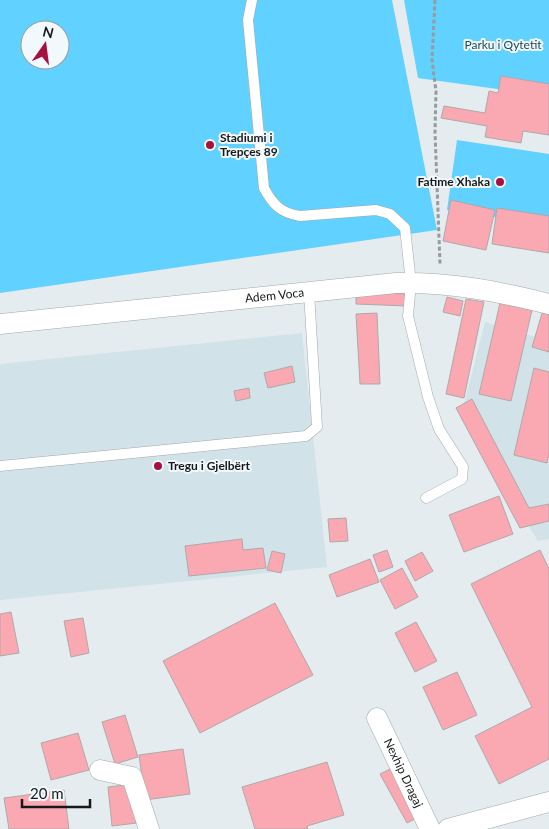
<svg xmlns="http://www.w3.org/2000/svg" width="549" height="829" viewBox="0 0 549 829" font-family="Lato,sans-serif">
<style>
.built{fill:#d2e2e9}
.green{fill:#61d1ff;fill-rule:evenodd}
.building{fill:#faa8b1;stroke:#b0a8a9}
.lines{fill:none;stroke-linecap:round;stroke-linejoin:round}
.service-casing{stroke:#a1a8ab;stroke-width:11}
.minor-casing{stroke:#a1a8ab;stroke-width:21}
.path{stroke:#959b9e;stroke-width:3;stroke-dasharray:4 2.5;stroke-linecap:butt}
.service{stroke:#fff;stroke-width:10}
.minor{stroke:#fff;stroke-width:20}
.poi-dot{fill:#a71040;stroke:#f2f9fd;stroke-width:2}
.labels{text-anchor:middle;stroke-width:4;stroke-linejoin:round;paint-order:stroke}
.park-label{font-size:12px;fill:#18495c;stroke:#f2f9fd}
.poi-label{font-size:12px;font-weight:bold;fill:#16191a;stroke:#f2f9fd;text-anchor:start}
.street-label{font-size:12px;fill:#16191a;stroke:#f2f9fd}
</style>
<rect width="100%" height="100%" fill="#e4ecf0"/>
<g class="built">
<polygon points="485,322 549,341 549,539 538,541 461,416"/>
<polygon points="302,333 327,567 0,600 0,364"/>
</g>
<g class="green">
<path d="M0 0H392L437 230 0 293ZM30 30H60V60H30Z"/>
<polygon points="404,0 549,0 549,96 418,78"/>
<polygon points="457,140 549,154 549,225 447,210"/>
</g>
<g class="building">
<polygon points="501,76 549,84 549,135 523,131 521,143 485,137 487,126 441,118 444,106 485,113 489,91 498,93"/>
<polygon points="451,200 495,210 486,250 443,241"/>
<polygon points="497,208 549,216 549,253 492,244"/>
<polygon points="356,292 407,294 407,306 356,304"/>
<polygon points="447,297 463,301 460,316 443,312"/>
<polygon points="466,299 484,302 464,398 446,394"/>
<polygon points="500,303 532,310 511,401 479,394"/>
<polygon points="543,310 549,312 549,352 532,347"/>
<polygon points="377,313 380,384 360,384 356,314"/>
<polygon points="292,366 295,382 268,388 264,373"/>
<polygon points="534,368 549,372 549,453 547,463 514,455"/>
<polygon points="249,388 250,398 236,401 234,391"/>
<polygon points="472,399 529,508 549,504 549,521 520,528 456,408"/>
<polygon points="499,496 513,534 464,552 449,515"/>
<polygon points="346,518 348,541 330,542 328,519"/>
<polygon points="242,539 243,550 263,548 266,568 189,576 185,546"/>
<polygon points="387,550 393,567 379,572 373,555"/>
<polygon points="540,550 549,569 549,759 499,784 475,736 532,707 471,584"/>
<polygon points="272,551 285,554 281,573 267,570"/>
<polygon points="422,552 433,571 415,581 405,561"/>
<polygon points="370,559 379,582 337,597 329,575"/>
<polygon points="402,568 418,597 395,609 380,580"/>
<polygon points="275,603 313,675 200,733 163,661"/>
<polygon points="11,612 19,653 0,656 0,614"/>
<polygon points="83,618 89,653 71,657 64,621"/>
<polygon points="416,622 437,661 415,672 395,633"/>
<polygon points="457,672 477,715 443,730 423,687"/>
<polygon points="125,715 138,757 115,764 102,722"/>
<polygon points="78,733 89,770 51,780 41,743"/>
<polygon points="183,749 190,794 145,800 139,755"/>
<polygon points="327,762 344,815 307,826 308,829 255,829 242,787"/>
<polygon points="394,767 421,816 407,823 380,774"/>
<polygon points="133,784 137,823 112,826 108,787"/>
<polygon points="64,790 69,829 9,829 4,798"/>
</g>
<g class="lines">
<g class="service-casing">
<g id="service">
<path d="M252 0 248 20 264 188C273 205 281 213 300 216L376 210 390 214 405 228 411 283 408 316 428 397 439 429 463 467 462 479 426 498"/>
<polyline points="0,466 306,436 317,427 309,292"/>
</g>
</g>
<g class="minor-casing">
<g id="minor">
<path id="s1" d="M0 324 396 283C450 282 497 291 549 304"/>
<path id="s2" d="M377 718 430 829"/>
<polyline points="100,770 132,777 149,829"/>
<polyline points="448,829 549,802"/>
</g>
</g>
<polyline class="path" points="435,0 432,60 436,91 435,132 440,264"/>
<use href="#service" class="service"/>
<use href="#minor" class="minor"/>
</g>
<g class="poi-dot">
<circle cx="210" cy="145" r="5"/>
<circle cx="500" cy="182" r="5"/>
<circle cx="158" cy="466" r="5"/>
</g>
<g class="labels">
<g class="park-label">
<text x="503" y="49">Parku i Qytetit</text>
</g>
<g class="poi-label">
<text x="220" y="142">Stadiumi i<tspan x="220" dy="14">Trepçes 89</tspan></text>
<text x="490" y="186" text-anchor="end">Fatime Xhaka</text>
<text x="168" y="470">Tregu i Gjelbërt</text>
</g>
<g class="street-label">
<text dy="4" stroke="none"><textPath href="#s1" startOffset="276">Adem Voca</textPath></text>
<text dy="4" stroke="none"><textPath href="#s2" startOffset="61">Nexhip Dragaj</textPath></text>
</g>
</g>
<g transform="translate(45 45) rotate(14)"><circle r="24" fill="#f2f9fd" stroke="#9a9fa2"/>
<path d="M0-4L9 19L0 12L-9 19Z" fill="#a71040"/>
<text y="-8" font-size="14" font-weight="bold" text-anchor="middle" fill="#16191a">N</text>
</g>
<path d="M22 799v8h68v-8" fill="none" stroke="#16191a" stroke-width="2.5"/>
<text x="30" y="799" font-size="15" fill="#16191a" stroke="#f2f9fd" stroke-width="4" paint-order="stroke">20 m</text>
</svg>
